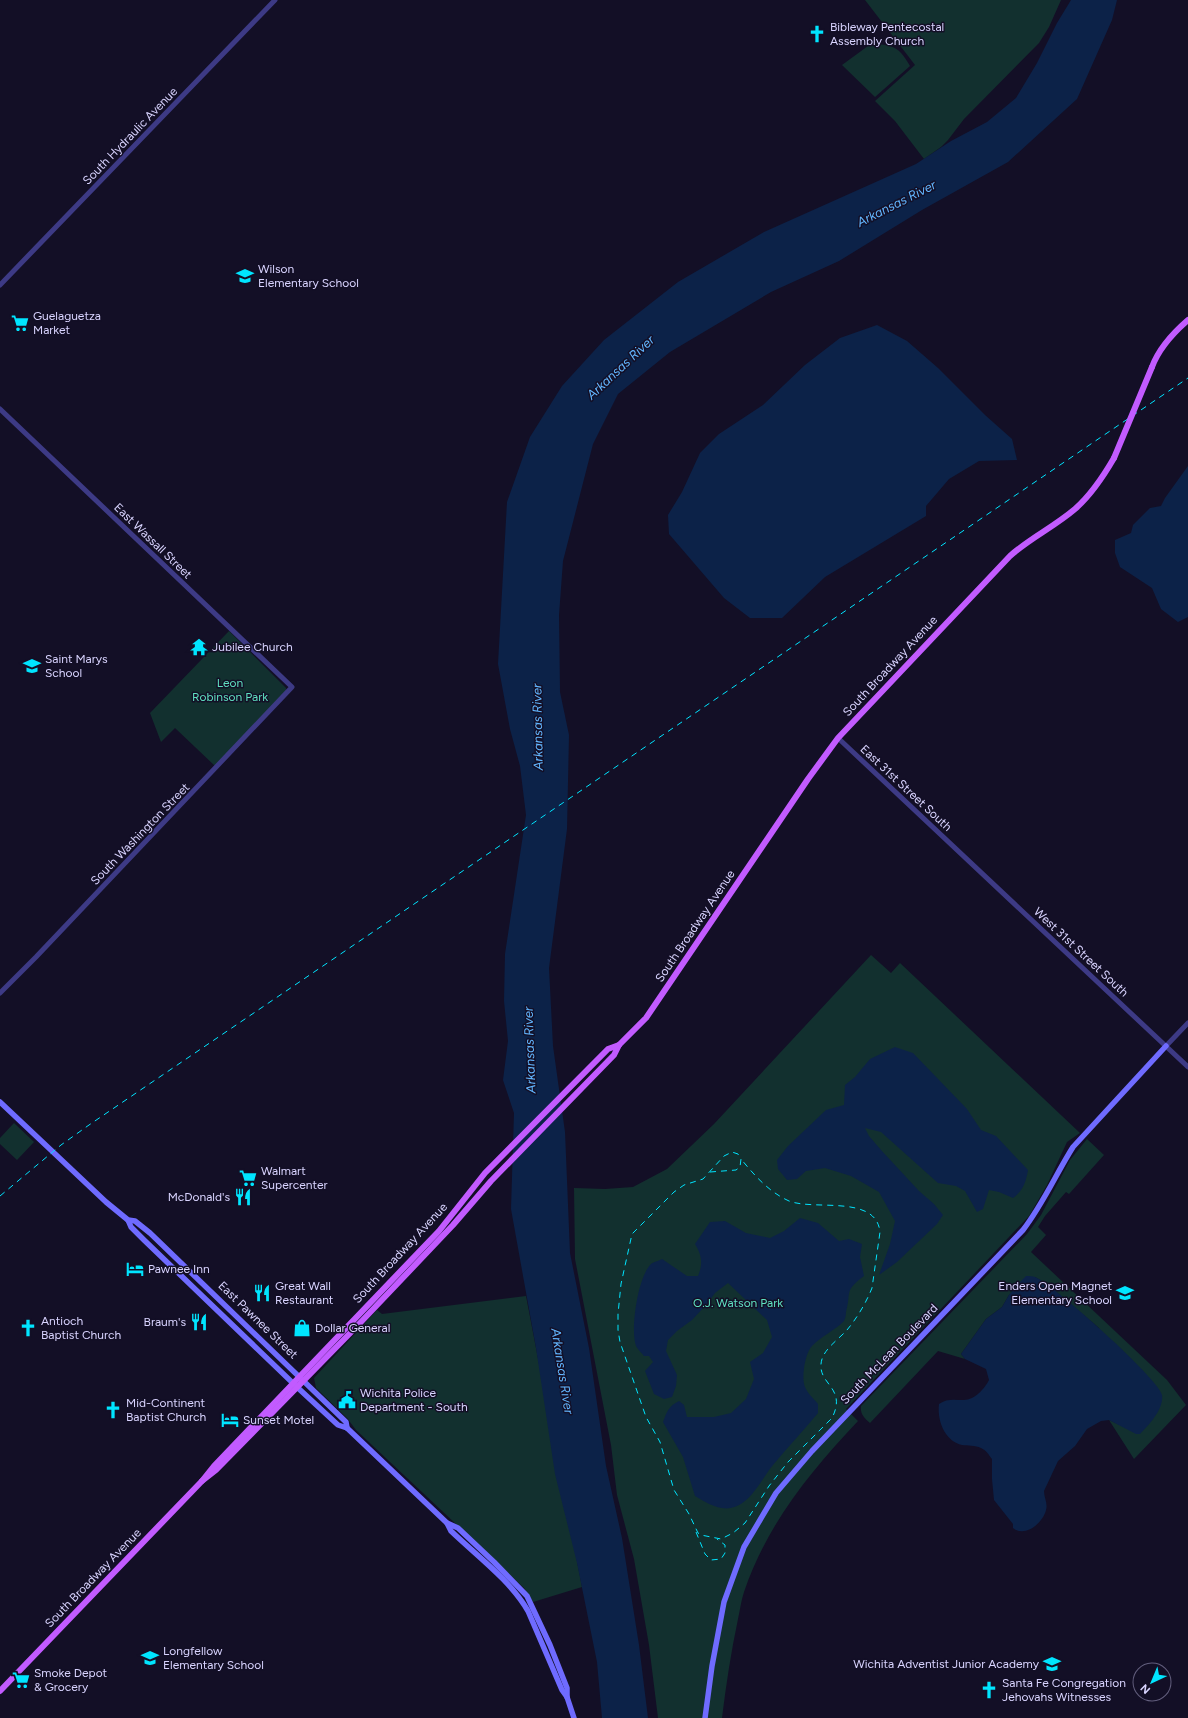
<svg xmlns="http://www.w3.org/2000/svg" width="1188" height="1718" viewBox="0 0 1188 1718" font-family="Figtree,sans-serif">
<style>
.green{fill:#12302f}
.water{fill:#0c2248}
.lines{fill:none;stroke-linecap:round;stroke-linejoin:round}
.tertiary{stroke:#3d3a85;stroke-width:5}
.secondary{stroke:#6f6bff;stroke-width:5.5}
.primary{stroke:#c25bff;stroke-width:6}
.rail{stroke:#00e5ff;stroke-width:1;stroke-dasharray:6 5;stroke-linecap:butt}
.primary-bridge{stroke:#c25bff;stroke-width:6}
.labels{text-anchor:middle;stroke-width:3;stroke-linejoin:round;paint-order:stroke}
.poi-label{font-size:12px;fill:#d9d4ff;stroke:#130f26;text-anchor:start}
.street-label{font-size:12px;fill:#d9d4ff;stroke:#130f26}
.park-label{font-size:12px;fill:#5fe0c0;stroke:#130f26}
.water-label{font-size:13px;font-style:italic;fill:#62b6ff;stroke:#130f26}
</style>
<rect width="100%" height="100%" fill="#130f26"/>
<g class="green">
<polygon points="865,0 1061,0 1049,27 1039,43 964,119 948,140 941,147 924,159 895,121 875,101 915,65"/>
<path d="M875 44C895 45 900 49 910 66L875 97 842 65 868 46Z"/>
<polygon points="229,631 286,688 286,691 215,766 175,728 161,742 150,713"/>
<path d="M871 955 891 973 900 963 1080 1133 1067 1142 1047 1185 1029 1216 846 1409 858 1421C810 1472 767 1524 744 1592 741 1601 740 1610 738 1619 731 1652 726 1685 722 1718H658L649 1645 634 1559 617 1495 611 1445 575 1259 574 1188 605 1189 633 1187 667 1169 714 1124Z"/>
<polygon points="14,1123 34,1142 17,1160 0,1144 0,1138"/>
<path d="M1087 1139 1104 1155 1069 1194 1066 1192 1045 1216 1038 1227 1046 1235 1031 1252 1167 1380 1186 1405 1134 1459 1109 1420 1122 1426 1099 1328 1048 1285 1035 1277 1009 1295 1002 1307 986 1319 961 1354 965 1359 938 1351 870 1423C864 1418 860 1414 861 1406L1027 1234 1041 1215 1070 1160Z"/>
<polygon points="526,1296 582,1587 533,1602 524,1588 356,1430 347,1418 316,1388 314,1378 377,1310 382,1314"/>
</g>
<g class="water">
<polygon points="1071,0 1117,0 1112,20 1077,99 1008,162 922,210 839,261 771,292 670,352 618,394 593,444 563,561 559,615 560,692 569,735 567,829 549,968 553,1046 565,1132 570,1253 589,1348 606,1466 622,1538 639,1645 648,1718 602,1718 597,1662 577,1563 555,1474 536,1348 511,1209 514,1113 503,1080 508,1041 504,1001 505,954 526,815 520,766 510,729 498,664 507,502 530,437 562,386 604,340 678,282 764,232 916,164 951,141 987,122 1016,98 1037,63 1057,23"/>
<polygon points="877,325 907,341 938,368 985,415 1012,439 1017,460 979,461 949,479 926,506 926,516 825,577 782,618 750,618 724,598 669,534 668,515 682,492 700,453 719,434 763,405 805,365 840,338"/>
<polygon points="1188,466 1188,617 1178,622 1161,609 1152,588 1120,567 1115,553 1115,540 1131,533 1133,525 1150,508 1161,506 1165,498"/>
<path d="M895 1047 913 1053 967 1109 981 1130 996 1136 1028 1170C1026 1182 1023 1191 1013 1198L999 1192 989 1190 983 1209 977 1212 965 1191 956 1186 938 1183 881 1132 865 1128 869 1136 881 1150 919 1191 934 1204 943 1215 937 1224 897 1262 879 1275 890 1244 895 1221 879 1192 851 1176 825 1168 806 1171 797 1179 787 1180 778 1169 777 1160 788 1146 826 1110 844 1105 845 1085 855 1077 870 1059Z"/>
<path d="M800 1218 818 1223 839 1241 849 1239 862 1244 860 1257 864 1276C843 1292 852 1291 846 1312 846 1315 845 1319 844 1321 837 1329 820 1337 812 1346 805 1353 801 1378 805 1387 808 1394 814 1399 818 1404V1413C803 1431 788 1447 773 1465 762 1478 754 1498 737 1506 722 1513 707 1503 695 1496L683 1457 663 1422C667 1411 669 1406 679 1401L684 1405 687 1417H714L731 1413 746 1399 754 1379 750 1362 763 1353 772 1337 767 1320 728 1283 715 1293 707 1304 692 1320 677 1331 668 1340 666 1351 677 1375 676 1386 672 1397 664 1399 654 1394 645 1371 653 1362 649 1356H644C642 1353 638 1350 636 1346 630 1330 638 1276 651 1264 653 1262 659 1261 662 1259L687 1276H698C703 1264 702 1255 695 1244L710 1222 725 1221 746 1233 770 1238 784 1231Z"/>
<path d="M1026 1276C1029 1276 1033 1276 1035 1277 1053 1284 1159 1379 1162 1395 1164 1409 1149 1425 1140 1434H1136L1109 1420 1101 1421 1087 1429 1075 1446 1058 1461 1044 1491C1044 1498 1048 1503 1046 1510 1043 1523 1025 1538 1013 1528V1524L994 1500 992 1479V1459C989 1455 986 1450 981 1448 975 1445 968 1446 962 1445 945 1441 937 1421 939 1404 947 1398 955 1400 964 1400 975 1400 985 1388 989 1380L986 1369 965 1359 961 1354 986 1319 1002 1307 1009 1295 1018 1284Z"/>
</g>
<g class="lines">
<g class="tertiary">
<polyline points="0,285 275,0"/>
<polyline points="0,409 292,687 36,957 0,993"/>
<polyline points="838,738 1188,1067"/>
<polyline points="1166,1046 1188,1023"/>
</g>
<g class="secondary">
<polyline points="0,1102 106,1202 128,1220 135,1221 150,1233 346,1422 347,1428"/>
<polyline points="128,1220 131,1227 144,1240 298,1388 338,1425 347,1428 447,1523 458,1528 494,1562 527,1596 550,1645 567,1688 567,1697"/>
<path d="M447 1523 451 1531C477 1556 510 1580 528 1611L562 1690 567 1697 574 1718"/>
<path d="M705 1718 712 1666 724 1602 744 1547 776 1493 812 1451 1023 1230C1043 1204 1056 1174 1073 1147L1166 1046"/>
</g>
<g class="primary">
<path d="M1152 367C1159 348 1173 333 1188 320"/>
<path d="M202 1481 216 1470 360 1323 453 1225 491 1181 614 1055 619 1045 646 1018 808 779 838 738 1010 556C1030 538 1054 527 1075 509 1091 495 1103 477 1114 458"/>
<polyline points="0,1691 202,1481 214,1466 439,1231 485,1173 608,1049 619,1045"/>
</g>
<g class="rail">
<path d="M710 1172 736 1170 740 1167 741 1159 738 1154 732 1152 724 1156 703 1179 684 1185 674 1192 632 1234 621 1284 618 1314V1330L620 1342 646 1417 660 1442 674 1490 689 1514 698 1533 701 1535 721 1539 733 1533 745 1523 769 1486 788 1462 832 1418C847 1388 819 1385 821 1364 822 1350 838 1340 847 1330 857 1318 866 1303 872 1288L880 1232C876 1194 814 1211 789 1201 769 1192 755 1176 741 1159"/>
<polyline points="0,1196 61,1145 89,1125 1188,378"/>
<polyline points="696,1532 705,1554 711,1560 721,1559 725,1553 725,1545 717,1539"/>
</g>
<polyline class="primary-bridge" points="1114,458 1152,367"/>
</g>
<defs>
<g id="church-bare" transform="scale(1.38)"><path d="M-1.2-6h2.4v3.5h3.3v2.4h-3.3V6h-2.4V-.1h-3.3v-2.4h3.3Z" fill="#00e5ff" stroke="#130f26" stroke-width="2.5" paint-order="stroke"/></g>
<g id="school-bare" transform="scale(1.38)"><path d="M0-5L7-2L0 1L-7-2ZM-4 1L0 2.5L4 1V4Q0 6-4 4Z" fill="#00e5ff" stroke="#130f26" stroke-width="2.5" paint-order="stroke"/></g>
<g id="supermarket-bare" transform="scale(1.38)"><path d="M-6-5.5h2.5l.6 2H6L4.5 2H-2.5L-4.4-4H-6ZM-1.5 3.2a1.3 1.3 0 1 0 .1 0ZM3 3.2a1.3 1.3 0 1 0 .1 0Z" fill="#00e5ff" stroke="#130f26" stroke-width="2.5" paint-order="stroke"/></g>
<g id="temple-bare" transform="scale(1.38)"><path d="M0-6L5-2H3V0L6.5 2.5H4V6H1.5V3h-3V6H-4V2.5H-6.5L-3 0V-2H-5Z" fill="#00e5ff" stroke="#130f26" stroke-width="2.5" paint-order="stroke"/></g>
<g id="restaurant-bare" transform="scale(1.38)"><path d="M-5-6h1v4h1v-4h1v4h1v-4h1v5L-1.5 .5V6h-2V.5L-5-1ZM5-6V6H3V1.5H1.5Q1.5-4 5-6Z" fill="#00e5ff" stroke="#130f26" stroke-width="2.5" paint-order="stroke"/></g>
<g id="hotel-bare" transform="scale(1.38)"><path d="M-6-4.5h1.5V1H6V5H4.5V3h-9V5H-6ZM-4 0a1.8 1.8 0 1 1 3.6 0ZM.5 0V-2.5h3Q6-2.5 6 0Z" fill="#00e5ff" stroke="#130f26" stroke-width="2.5" paint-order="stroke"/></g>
<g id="shop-bare" transform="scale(1.38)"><path d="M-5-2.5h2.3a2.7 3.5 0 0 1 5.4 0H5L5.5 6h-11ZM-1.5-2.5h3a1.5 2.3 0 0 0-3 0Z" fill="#00e5ff" stroke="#130f26" stroke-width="2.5" paint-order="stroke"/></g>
<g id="civic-bare" transform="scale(1.38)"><path d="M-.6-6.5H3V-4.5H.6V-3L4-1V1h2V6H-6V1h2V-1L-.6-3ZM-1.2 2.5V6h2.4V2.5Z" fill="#00e5ff" stroke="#130f26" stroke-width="2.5" paint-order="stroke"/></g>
</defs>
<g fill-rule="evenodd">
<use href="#church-bare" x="817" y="34"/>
<use href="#school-bare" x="245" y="276"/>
<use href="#supermarket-bare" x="20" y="323"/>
<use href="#temple-bare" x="199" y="647"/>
<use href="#school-bare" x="32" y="666"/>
<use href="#supermarket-bare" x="248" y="1178"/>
<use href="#restaurant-bare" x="243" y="1197"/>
<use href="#hotel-bare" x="135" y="1269"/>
<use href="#restaurant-bare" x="262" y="1293"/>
<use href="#school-bare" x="1125" y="1293"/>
<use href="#restaurant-bare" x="199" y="1322"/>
<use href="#church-bare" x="28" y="1328"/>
<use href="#shop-bare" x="302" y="1328"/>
<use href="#civic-bare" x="347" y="1400"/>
<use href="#church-bare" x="113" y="1410"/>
<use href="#hotel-bare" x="230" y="1420"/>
<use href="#school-bare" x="150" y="1658"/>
<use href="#school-bare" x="1052" y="1664"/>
<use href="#supermarket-bare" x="21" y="1680"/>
<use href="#church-bare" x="989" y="1690"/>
</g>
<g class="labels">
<g class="poi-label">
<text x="830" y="31">Bibleway Pentecostal<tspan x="830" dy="14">Assembly Church</tspan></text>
<text x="258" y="273">Wilson<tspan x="258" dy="14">Elementary School</tspan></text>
<text x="33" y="320">Guelaguetza<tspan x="33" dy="14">Market</tspan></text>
<text x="212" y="651">Jubilee Church</text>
<text x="45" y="663">Saint Marys<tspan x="45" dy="14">School</tspan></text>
<text x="261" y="1175">Walmart<tspan x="261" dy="14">Supercenter</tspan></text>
<text x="230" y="1201" text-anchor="end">McDonald's</text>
<text x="148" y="1273">Pawnee Inn</text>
<text x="275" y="1290">Great Wall<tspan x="275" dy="14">Restaurant</tspan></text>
<text x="1112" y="1290" text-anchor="end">Enders Open Magnet<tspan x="1112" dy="14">Elementary School</tspan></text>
<text x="41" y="1325">Antioch<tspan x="41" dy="14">Baptist Church</tspan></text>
<text x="186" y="1326" text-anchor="end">Braum's</text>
<text x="315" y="1332">Dollar General</text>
<text x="360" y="1397">Wichita Police<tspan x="360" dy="14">Department - South</tspan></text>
<text x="126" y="1407">Mid-Continent<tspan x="126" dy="14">Baptist Church</tspan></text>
<text x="243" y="1424">Sunset Motel</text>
<text x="163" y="1655">Longfellow<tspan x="163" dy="14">Elementary School</tspan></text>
<text x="1039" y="1668" text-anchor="end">Wichita Adventist Junior Academy</text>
<text x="34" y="1677">Smoke Depot<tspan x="34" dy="14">&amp; Grocery</tspan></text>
<text x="1002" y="1687">Santa Fe Congregation<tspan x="1002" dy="14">Jehovahs Witnesses</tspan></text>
</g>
<g class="street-label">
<text transform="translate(130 136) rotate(-46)" y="4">South Hydraulic Avenue</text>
<text transform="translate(153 541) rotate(44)" y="4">East Wassall Street</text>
<text transform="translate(890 666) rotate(-47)" y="4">South Broadway Avenue</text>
<text transform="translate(906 788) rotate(43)" y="4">East 31st Street South</text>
<text transform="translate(140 834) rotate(-46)" y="4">South Washington Street</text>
<text transform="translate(695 926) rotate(-56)" y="4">South Broadway Avenue</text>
<text transform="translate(1081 952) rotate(43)" y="4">West 31st Street South</text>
<text transform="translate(400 1253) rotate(-47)" y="4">South Broadway Avenue</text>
<text transform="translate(258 1320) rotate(44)" y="4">East Pawnee Street</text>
<text transform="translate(889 1354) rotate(-46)" y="4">South McLean Boulevard</text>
<text transform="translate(93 1578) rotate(-46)" y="4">South Broadway Avenue</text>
</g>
<g class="park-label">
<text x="230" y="687">Leon<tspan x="230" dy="14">Robinson Park</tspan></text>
<text x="738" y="1307">O.J. Watson Park</text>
</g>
<g class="water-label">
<text transform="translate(896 203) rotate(-27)" y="5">Arkansas River</text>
<text transform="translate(620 367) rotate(-43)" y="5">Arkansas River</text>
<text transform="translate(537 727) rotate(-91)" y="5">Arkansas River</text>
<text transform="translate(529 1050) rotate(-92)" y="5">Arkansas River</text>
<text transform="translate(563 1371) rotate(81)" y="5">Arkansas River</text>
</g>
</g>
<g transform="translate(1152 1682) rotate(224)"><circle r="19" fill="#130f26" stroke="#625e7d"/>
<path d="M0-3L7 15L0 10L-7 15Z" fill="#00e5ff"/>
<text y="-6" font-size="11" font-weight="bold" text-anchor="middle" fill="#d9d4ff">N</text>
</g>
</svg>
